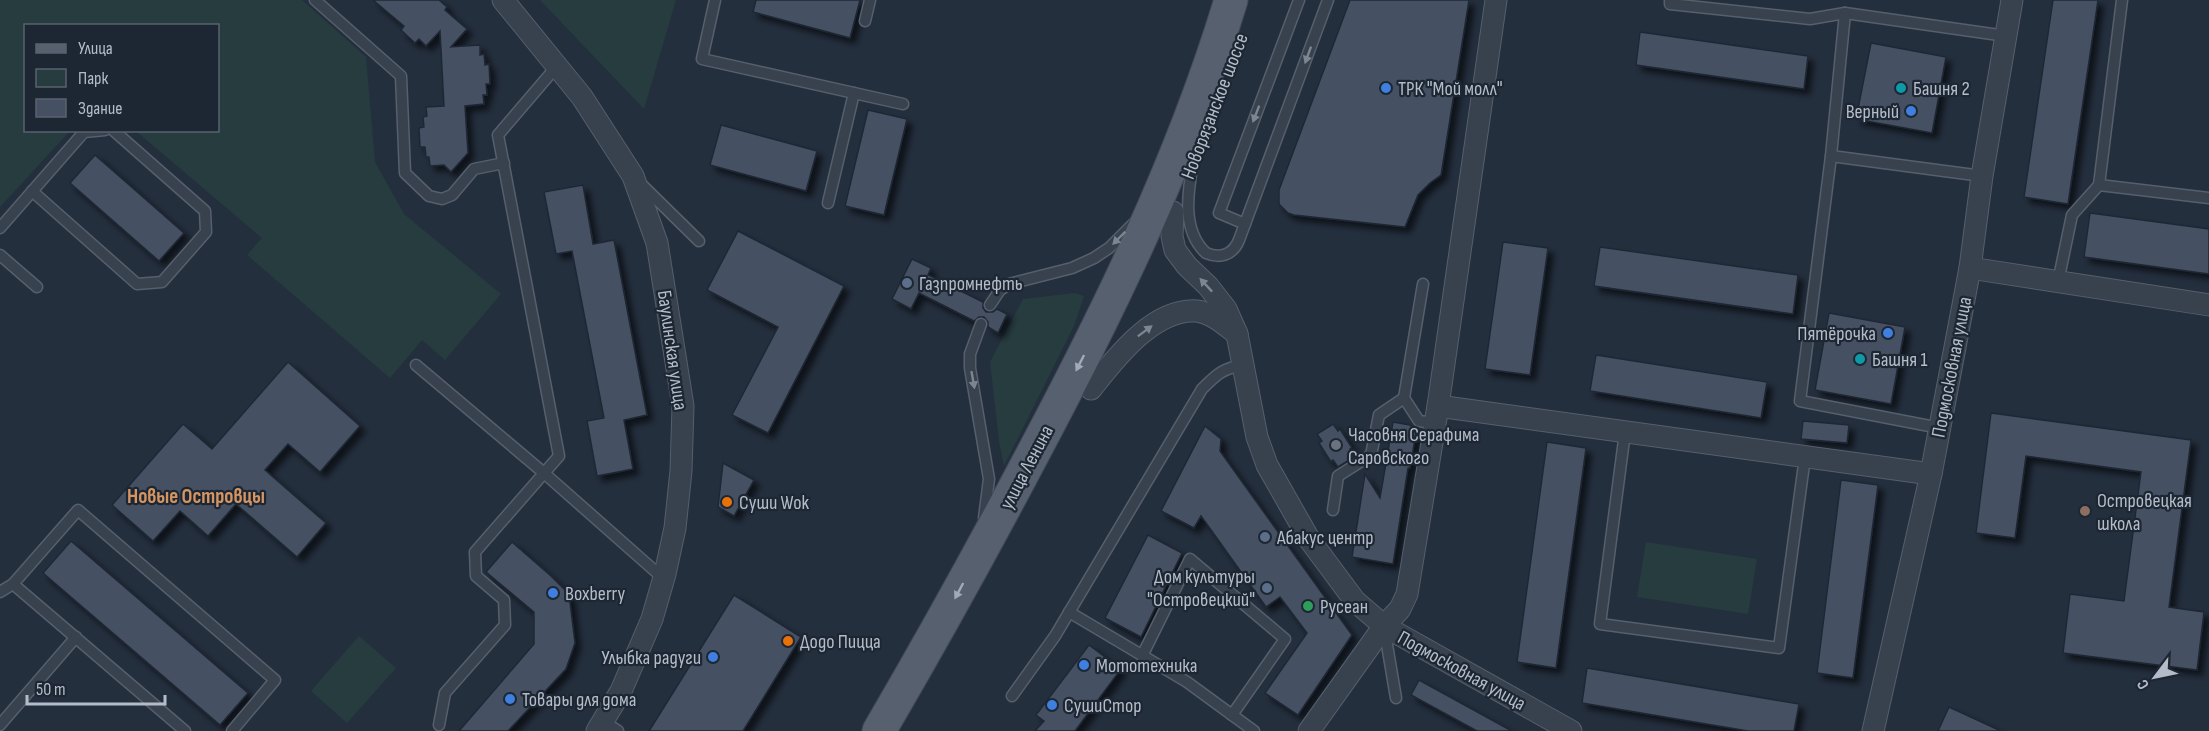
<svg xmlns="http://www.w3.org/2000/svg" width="2209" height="731" viewBox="0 0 2209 731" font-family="'Sofia Sans Condensed',sans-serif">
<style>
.green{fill:#263c3f}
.building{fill:#455162;stroke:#1f2835;stroke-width:1.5;filter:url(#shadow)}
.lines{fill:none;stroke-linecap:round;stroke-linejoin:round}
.service-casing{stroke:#565f6c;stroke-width:13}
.minor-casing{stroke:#565f6c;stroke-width:23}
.primary-casing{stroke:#414a57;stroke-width:35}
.service{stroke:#38414e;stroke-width:10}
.minor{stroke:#38414e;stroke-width:21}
.primary{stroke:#56606e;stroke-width:33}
.oneway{fill:#7c8592}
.oneway2{fill:#a1aab7}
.shop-dot{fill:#3f7fe0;stroke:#1d2633;stroke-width:2}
.culture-dot{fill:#0f9aa8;stroke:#1d2633;stroke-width:2}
.service-dot{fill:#5c6f8a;stroke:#1d2633;stroke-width:2}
.worship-dot{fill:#6b7280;stroke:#1d2633;stroke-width:2}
.food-dot{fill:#e8710a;stroke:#1d2633;stroke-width:2}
.education-dot{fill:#8d6e63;stroke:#1d2633;stroke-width:2}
.leisure-dot{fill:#2e9e5b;stroke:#1d2633;stroke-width:2}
.labels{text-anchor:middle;stroke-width:4.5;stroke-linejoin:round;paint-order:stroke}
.poi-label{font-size:20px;fill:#b4bcc9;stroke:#1d2633;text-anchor:start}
.street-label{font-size:20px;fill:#b4bcc9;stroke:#1d2633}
.neighbourhood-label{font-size:21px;font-weight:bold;fill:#d59563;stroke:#1d2633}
</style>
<defs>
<filter id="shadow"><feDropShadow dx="5.5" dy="5.5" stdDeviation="3" flood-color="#0009"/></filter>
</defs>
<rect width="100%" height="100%" fill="#242f3e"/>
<g class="green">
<polygon points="0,0 302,0 366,57 375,162 404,214 501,294 445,360 422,340 390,378 247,255 262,238 136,131 218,130 218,26 26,26 26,130 70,131 0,207"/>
<polygon points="540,0 676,0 644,109"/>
<polygon points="1075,293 1084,296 1074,326 1004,466 999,441 990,362 1023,299"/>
<polygon points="1646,542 1757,559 1748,614 1637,597"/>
<polygon points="359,636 396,668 347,723 311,691"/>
</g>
<g class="building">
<polygon points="373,0 439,0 447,7 445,10 467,29 451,47 480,45 480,55 484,54 485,65 489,64 490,84 486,84 487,95 483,95 484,104 465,106 468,153 451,172 444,165 430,166 429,157 426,157 425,147 420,147 419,128 424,127 423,117 427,116 426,107 444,106 440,31 426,46 419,39 415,43 401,30 404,26"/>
<polygon points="756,0 860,0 850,38 753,12"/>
<polygon points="1350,0 1469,0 1441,175 1430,183 1418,195 1405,227 1294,215 1288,213 1279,204 1279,190"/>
<polygon points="2053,0 2098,0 2068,204 2024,197"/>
<polygon points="1640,32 1808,56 1804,89 1636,65"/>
<polygon points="1871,43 1946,57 1932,133 1856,119"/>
<polygon points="868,110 907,119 884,215 845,206"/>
<polygon points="721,125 817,151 806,191 710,165"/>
<polygon points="95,155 184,233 159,261 70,183"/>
<polygon points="583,185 593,244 614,240 647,415 624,420 633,469 597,476 587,421 604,418 572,251 556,254 544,192"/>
<polygon points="2090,213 2209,229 2209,274 2084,257"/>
<polygon points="738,231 844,286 768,433 732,415 778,327 707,290"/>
<polygon points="1503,242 1548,248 1530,375 1485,369"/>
<polygon points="1600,247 1798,275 1793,314 1594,286"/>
<polygon points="912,259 931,268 928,275 983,302 983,308 986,312 993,312 997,309 1007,314 998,333 988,327 988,322 984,317 979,317 974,321 919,293 911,309 892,299"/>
<polygon points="1829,313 1905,327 1891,404 1815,390"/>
<polygon points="1596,355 1767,382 1761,418 1590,391"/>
<polygon points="288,362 360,426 320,472 288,444 265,470 326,523 297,557 236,504 208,536 180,511 153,541 112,505 183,424 212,449"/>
<polygon points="1991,413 2191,440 2169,607 2204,612 2197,670 2063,653 2070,594 2124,601 2141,472 2026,456 2015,538 1976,533"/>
<polygon points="1803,421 1849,425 1847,443 1801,439"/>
<polygon points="1393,422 1410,425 1416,433 1410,468 1408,468 1393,564 1352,557 1365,474 1380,498"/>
<polygon points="1333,424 1338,431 1340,429 1352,448 1350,449 1354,457 1338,467 1333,460 1331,462 1319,443 1322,441 1317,434"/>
<polygon points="1205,426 1221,439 1220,451 1352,635 1298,715 1265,693 1307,633 1280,597 1266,607 1201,516 1194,528 1161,511"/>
<polygon points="1547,442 1586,448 1556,668 1517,662"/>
<polygon points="723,463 754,480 734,516 718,507"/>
<polygon points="1841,480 1878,485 1853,678 1817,673"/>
<polygon points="1148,535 1182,553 1141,637 1105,618"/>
<polygon points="71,541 248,693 220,725 43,573"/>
<polygon points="512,542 551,576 569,594 575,643 566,669 508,731 459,731 534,644 534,612 486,572"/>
<polygon points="734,595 801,637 743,731 649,731"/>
<polygon points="1089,645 1121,669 1075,731 1035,731 1044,721 1036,715"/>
<polygon points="1587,668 1799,704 1794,731 1748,731 1582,703"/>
<polygon points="1419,680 1512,731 1477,731 1411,695"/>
<polygon points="1949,707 2001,731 1938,731"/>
</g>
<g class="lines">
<g class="service-casing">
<g id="service">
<polyline points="315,0 401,76 405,173 429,196 442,199 452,195 474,169 504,163"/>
<polyline points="715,0 702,59 903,104"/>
<polyline points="1670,0 1670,4 1810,19 1845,13 2006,36"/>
<polyline points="1845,13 1831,156 1982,176"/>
<polyline points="865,21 870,0"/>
<polyline points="1831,156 1800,401 1940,428"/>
<path d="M1193 162C1188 191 1181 230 1206 253 1220 259 1233 255 1239 240L1328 0"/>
<polyline points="640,183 699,241"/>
<polyline points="2099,185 2122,0"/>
<polyline points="32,191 137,284 162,282 206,232 205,211 113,130"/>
<polyline points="828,203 854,93"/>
<polyline points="1245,224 1219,213 1299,0"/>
<polyline points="0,228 84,132 105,130"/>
<polyline points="0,255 37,287"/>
<polyline points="2058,282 2072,215 2099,185 2209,198"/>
<polyline points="1423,284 1404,398 1419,421 1435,423"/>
<polyline points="990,305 1000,290 1009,284 1072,268 1094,258 1109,248 1134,223"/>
<polyline points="981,324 970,354 970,368 989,479 984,518"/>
<polyline points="416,365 544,473 664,579"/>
<polyline points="1625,432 1600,624 1779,648 1805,457"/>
<polyline points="1333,510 1338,476 1371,455 1379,415 1404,398"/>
<polyline points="13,584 78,510 275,680 232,731"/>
<polyline points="0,592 13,584 185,731"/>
<polyline points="1069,612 1187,682 1254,731"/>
<polyline points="1384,627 1396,698"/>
<polyline points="1142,656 1190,559 1285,639 1232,715"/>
<path d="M1012 696 1055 636 1202 389C1217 374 1223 368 1244 365"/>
<polyline points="603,721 618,731"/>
<polyline points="0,725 76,637"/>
<polyline points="439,725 445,693 505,625 504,600 476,576 475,552 559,456 498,135 557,66"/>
</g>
</g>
<g class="minor-casing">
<g id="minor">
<polyline points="503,0 582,97 633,176 657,243 683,406 681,471 675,528 665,574 652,619 621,691 597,731"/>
<polyline points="1173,212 1172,236 1175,250 1187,266 1208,286 1226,309 1237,334 1257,437 1267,465 1309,539 1355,601 1384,626 1571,731"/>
<polyline points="1970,268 2209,305"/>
<path d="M1091 389C1115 359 1153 308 1197 311 1212 313 1225 325 1237 334"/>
<polyline points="1438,406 1931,474"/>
<polyline points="1309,731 1384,626 1400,609 1407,594 1438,406 1496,0"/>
<polyline points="1873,731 1931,474 1970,268 1982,176 2012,0"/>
</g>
</g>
<g class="primary-casing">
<path id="primary" d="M879 731C931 642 981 552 1029 461 1108 313 1182 162 1231 0"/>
</g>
<use href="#service" class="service"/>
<use href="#minor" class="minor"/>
<use href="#primary" class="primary"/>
</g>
<defs><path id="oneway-solid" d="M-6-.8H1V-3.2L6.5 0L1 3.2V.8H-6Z" transform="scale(1.5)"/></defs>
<g class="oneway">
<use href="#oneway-solid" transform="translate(1308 55) rotate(110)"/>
<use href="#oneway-solid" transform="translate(1256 114) rotate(111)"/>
<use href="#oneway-solid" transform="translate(1119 238) rotate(135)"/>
<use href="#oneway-solid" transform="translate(1206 285) rotate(-133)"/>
<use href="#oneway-solid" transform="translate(1145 331) rotate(-37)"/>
<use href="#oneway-solid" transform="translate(973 380) rotate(80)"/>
</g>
<g class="oneway2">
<use href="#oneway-solid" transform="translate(1080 363) rotate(117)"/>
<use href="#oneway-solid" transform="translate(959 591) rotate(118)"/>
</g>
<g class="shop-dot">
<circle cx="1386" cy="88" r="6"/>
<circle cx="1911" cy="111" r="6"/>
<circle cx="1888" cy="333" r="6"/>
<circle cx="553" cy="593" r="6"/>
<circle cx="713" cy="657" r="6"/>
<circle cx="1084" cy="665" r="6"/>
<circle cx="510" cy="699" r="6"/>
<circle cx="1052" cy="705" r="6"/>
</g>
<g class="culture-dot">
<circle cx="1901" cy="88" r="6"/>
<circle cx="1860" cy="359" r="6"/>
</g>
<g class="service-dot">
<circle cx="907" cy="283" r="6"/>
<circle cx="1265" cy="537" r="6"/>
<circle cx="1267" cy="588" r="6"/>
</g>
<circle class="worship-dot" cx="1336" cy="445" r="6"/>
<g class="food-dot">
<circle cx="727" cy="502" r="6"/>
<circle cx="788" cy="641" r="6"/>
</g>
<circle class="education-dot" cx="2085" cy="511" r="6"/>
<circle class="leisure-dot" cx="1308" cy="606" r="6"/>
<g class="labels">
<g class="poi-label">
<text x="1398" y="95">ТРК "Мой молл"</text>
<text x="1913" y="95">Башня 2</text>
<text x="1899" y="118" text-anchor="end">Верный</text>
<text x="919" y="290">Газпромнефть</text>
<text x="1876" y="340" text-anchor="end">Пятёрочка</text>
<text x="1872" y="366">Башня 1</text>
<text x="1348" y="441">Часовня Серафима<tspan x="1348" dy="23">Саровского</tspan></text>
<text x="2097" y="507">Островецкая<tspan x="2097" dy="23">школа</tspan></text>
<text x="739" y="509">Суши Wok</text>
<text x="1277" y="544">Абакус центр</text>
<text x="1255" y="583" text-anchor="end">Дом культуры<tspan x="1255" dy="23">"Островецкий"</tspan></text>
<text x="565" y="600">Boxberry</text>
<text x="1320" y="613">Русеан</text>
<text x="800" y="648">Додо Пицца</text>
<text x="701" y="664" text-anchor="end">Улыбка радуги</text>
<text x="1096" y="672">Мототехника</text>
<text x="522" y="706">Товары для дома</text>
<text x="1064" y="712">СушиСтор</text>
</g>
<g class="street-label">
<text transform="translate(1214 106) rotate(-69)" y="7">Новорязанское шоссе</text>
<text transform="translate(673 350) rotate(82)" y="7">Баулинская улица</text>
<text transform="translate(1951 367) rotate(-79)" y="7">Подмосковная улица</text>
<text transform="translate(1026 467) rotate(-62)" y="7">улица Ленина</text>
<text transform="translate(1462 670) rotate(29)" y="7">Подмосковная улица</text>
</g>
<g class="neighbourhood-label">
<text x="196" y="503">Новые Островцы</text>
</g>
</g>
<rect x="24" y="24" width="195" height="108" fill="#1d2633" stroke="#59626f" stroke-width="1.5"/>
<rect x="36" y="44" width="30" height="9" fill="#56606e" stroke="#59626f" stroke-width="1.5"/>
<text x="78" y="54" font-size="18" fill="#b4bcc9">Улица</text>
<rect x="36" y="69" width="30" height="18" fill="#263c3f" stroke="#59626f" stroke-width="1.5"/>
<text x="78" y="84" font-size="18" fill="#b4bcc9">Парк</text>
<rect x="36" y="99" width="30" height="18" fill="#455162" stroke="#59626f" stroke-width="1.5"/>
<text x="78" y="114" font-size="18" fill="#b4bcc9">Здание</text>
<g transform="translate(2155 677) rotate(238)" stroke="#1d2633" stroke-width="4.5" paint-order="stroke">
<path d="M0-4.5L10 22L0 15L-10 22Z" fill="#b4bcc9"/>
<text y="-9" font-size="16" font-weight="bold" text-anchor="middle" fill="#b4bcc9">С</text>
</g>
<path d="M27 695v9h138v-9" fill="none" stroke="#b4bcc9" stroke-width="3"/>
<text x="36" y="695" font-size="18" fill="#b4bcc9" stroke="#1d2633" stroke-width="4.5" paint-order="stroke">50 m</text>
</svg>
